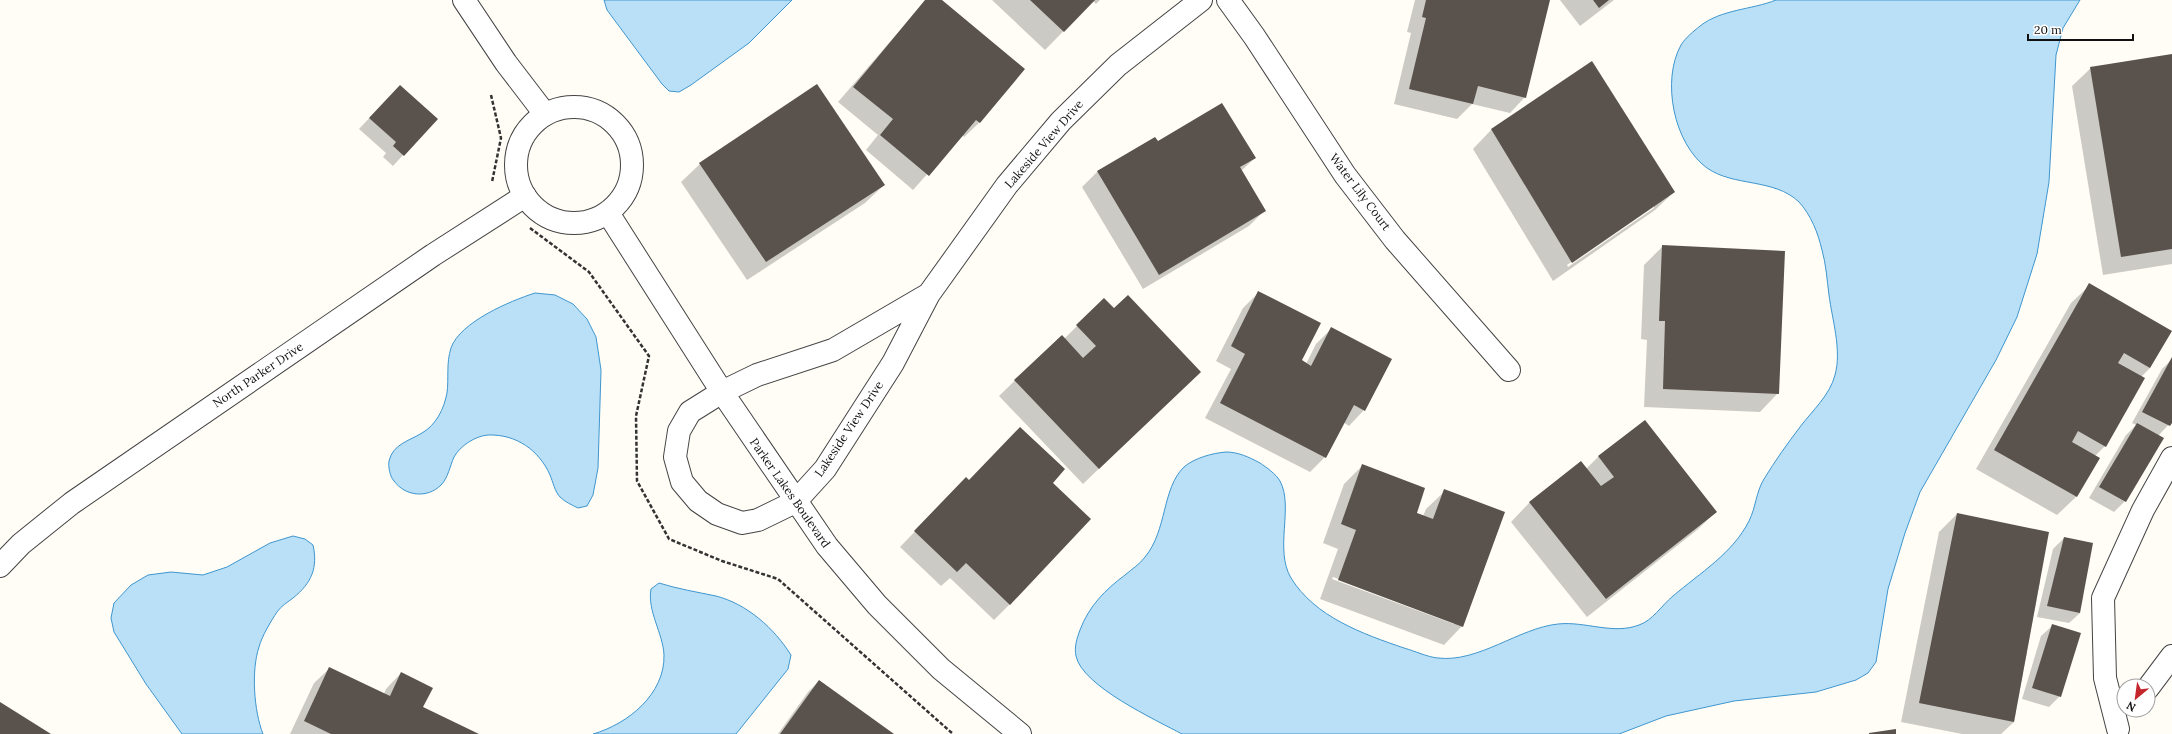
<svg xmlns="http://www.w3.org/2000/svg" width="2172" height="734" viewBox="0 0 2172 734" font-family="Lora,serif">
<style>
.water{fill:#b9e0f7;stroke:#3f96cf}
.shadow{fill:#0003;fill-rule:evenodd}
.building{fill:#5a524d}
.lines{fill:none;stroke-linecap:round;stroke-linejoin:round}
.minor-casing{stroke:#444;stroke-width:24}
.path{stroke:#333;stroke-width:2.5;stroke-dasharray:4 2;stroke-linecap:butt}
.minor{stroke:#fff;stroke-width:22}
.labels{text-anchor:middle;stroke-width:4;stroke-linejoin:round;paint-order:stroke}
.street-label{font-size:12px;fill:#111;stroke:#fff}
</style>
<rect width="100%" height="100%" fill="#fffdf5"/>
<g class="water">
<polygon points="604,0 792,0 749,43 691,85 679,92 669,91 662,84 607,10"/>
<path d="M1776 0H2080L2063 28 2056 55 2049 182 2037 254 2017 317 1996 360 1920 492 1905 533 1888 589 1876 662 1868 673 1856 680 1816 692 1734 701 1666 716 1619 734H1182C1156 720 1082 686 1076 656 1074 647 1077 638 1080 630 1089 606 1105 590 1125 575 1132 569 1140 564 1145 557 1167 531 1162 488 1184 467 1194 458 1213 453 1226 452 1238 452 1249 457 1260 463 1266 467 1276 474 1280 481 1294 507 1274 549 1291 578 1315 617 1363 634 1404 648 1415 651 1427 657 1438 658 1478 663 1519 628 1558 624 1585 621 1613 635 1639 625 1652 621 1662 605 1673 596 1700 573 1733 553 1749 521 1756 507 1756 492 1764 479 1775 461 1787 444 1800 427 1812 411 1830 395 1835 375 1842 350 1832 319 1829 295 1827 280 1826 264 1822 250 1818 233 1811 215 1799 202 1774 178 1734 187 1707 168 1674 144 1661 81 1681 45 1685 38 1694 31 1700 26 1722 9 1751 10 1776 0Z"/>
<path d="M535 293 555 295 573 304 587 319 596 337 601 370 598 468 593 495 587 506 578 508C572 505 565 502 560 497 555 492 553 482 550 475 539 450 516 434 488 435 475 436 460 446 454 457 450 466 448 478 441 485 427 499 405 496 394 481 390 477 388 466 389 461 393 444 409 441 422 433 436 425 444 409 447 393 449 378 446 363 451 348 460 322 510 301 535 293Z"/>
<path d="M293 536 305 539 313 545C318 567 312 583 293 598 288 602 281 606 277 612 271 621 262 636 259 647 251 671 254 711 263 734H182L146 684 114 632 111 618 114 603 131 585 148 575 171 572 203 575 227 567 270 543Z"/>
<path d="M659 583C678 589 697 592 716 596 747 604 774 628 791 655L788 669 736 734H593C628 724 665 694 664 655 663 633 647 611 651 589Z"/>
</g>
<g class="shadow">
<polygon points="926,0 941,0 980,122 964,137 962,135 913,190 866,150 878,135 838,102"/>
<polygon points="992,0 1100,0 1096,4 1093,1 1045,50"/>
<polygon points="1415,0 1548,0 1525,97 1510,113 1472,104 1457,119 1394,104 1411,33 1407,32"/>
<polygon points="1560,0 1614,0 1580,26"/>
<polygon points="2172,55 2172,264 2103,275 2072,86 2091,68"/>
<path d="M1592 62 1674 192 1655 210 1553 281 1473 149 1491 130ZM1654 205V208L1568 267 1567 265Z"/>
<polygon points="817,85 884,185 865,203 747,280 681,182 700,164"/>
<polygon points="389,97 436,119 393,166 383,157 386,153 359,129"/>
<polygon points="1155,138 1157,142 1255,158 1241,171 1265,210 1249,226 1143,289 1082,187 1097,172"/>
<polygon points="1663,246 1778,393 1760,412 1644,407 1647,340 1641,339 1644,265"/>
<polygon points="2090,285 2171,331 2150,368 2141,377 2105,446 2095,456 2098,458 2076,497 2057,515 1976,469 2071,303"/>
<polygon points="1258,293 1300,361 1306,364 1316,344 1332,328 1364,410 1349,426 1343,422 1325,457 1310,472 1205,418 1231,369 1216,361 1243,308"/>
<polygon points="1077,326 1184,387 1083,484 999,396 1061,336 1064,339"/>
<polygon points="2172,359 2172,421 2158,436 2125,501 2114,512 2089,498 2126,435 2136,425 2132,423 2162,369"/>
<polygon points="1645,421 1716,512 1697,530 1587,617 1511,522 1529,503 1581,463 1586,469 1598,457"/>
<path d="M1362 466 1415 513 1423 516 1426 509 1445 491 1462 626 1444 645 1320 599 1338 549 1323 543 1344 484ZM1333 577 1454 622V624L1332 579Z"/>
<polygon points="1051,483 1010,604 994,620 950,578 941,586 900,547 951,494"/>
<polygon points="1957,514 2037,581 2040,581 2014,722 2001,734 1962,734 1901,722 1939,532"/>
<polygon points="2064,538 2080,613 2069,623 2037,617 2053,549"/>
<polygon points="2052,626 2060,696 2049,707 2022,699 2041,636"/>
<polygon points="330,668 384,694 386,689 401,673 422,707 477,734 290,734 314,683"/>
<polygon points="819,681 893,734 778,734 808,692"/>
</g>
<g class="building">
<polygon points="925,0 942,0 1025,69 980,123 976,120 929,176 880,135 893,119 853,87"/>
<polygon points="1030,0 1095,0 1064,32"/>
<polygon points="1426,0 1550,0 1526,98 1478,86 1473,104 1409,89 1426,18 1422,17"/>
<polygon points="1593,0 1609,0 1599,8"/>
<polygon points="2172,54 2172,249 2121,257 2090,67"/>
<polygon points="1592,61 1675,192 1572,263 1491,129"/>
<polygon points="817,84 885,185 766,262 699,163"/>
<polygon points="400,85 438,119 404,156 393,146 396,142 369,118"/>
<polygon points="1222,103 1256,158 1240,167 1266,211 1159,275 1097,171 1155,137 1158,141"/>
<polygon points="1662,245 1785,251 1779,394 1663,389 1665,321 1659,321"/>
<polygon points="2089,283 2172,331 2150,368 2124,353 2118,363 2145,378 2106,447 2078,431 2072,442 2100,458 2077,497 1994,450"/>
<polygon points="1258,291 1321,323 1302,360 1311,366 1331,327 1392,359 1365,411 1354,405 1326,458 1220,403 1245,354 1231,346"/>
<polygon points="1128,295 1201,372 1099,469 1014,380 1062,335 1083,358 1096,346 1076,325 1104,298 1114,308"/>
<polygon points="2172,357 2172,423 2170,426 2142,412"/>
<polygon points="1645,420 1717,512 1606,599 1529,502 1581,461 1601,486 1614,477 1598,456"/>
<polygon points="2137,423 2164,438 2126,502 2099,487"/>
<polygon points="1020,427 1065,469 1053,483 1091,519 1010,605 966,563 957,572 914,531 966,477 969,480"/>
<polygon points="1362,464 1425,488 1417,513 1433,519 1444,489 1505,512 1463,627 1338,580 1356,530 1341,524"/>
<polygon points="1957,513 2049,532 2014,722 1919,703"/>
<polygon points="2064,537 2093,543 2080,613 2047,606"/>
<polygon points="2052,624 2081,633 2061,697 2032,688"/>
<polygon points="329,667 390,696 401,672 433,688 423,707 479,734 331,734 304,721"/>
<polygon points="819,680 894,734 780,734"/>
<polygon points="0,702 51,734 0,734"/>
<polygon points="1896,729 1896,734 1869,734 1869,733"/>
</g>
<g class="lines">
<g class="minor-casing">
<g id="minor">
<polyline points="464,0 506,63 545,114"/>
<polyline points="1228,0 1254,36 1345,175 1395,240 1509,370"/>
<circle cx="574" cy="165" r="58"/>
<polyline points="608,213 722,392 827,546 877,605 941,669 1020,734"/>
<polyline points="929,294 833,350 757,375 722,392 690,412 679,431 675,457 682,482 698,501 717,514 742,523 758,520 795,502 825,469 893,363 929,294 1007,185 1061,121 1118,65 1201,0"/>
<polyline points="0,566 21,544 72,503 433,255 525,196"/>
<polyline points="2148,688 2172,656"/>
<polyline points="2118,729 2105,678 2103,598 2143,510 2172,458"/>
</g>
</g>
<g class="path">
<polyline points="491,95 501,138 492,182"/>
<polyline points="530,228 589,272 649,356 636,416 637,481 669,539 722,561 778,579 953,734"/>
</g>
<use href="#minor" class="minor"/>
</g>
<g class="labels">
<g class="street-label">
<text transform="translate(1044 144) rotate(-49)" y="4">Lakeside View Drive</text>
<text transform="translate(1360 192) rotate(53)" y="4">Water Lily Court</text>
<text transform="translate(258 375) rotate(-34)" y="4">North Parker Drive</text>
<text transform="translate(849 429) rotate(-56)" y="4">Lakeside View Drive</text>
<text transform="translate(790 493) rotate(55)" y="4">Parker Lakes Boulevard</text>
</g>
</g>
<g transform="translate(2136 698) rotate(209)"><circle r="19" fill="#ffffff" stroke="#a0a0a0"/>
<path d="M0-3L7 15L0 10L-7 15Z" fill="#c4262e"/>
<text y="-6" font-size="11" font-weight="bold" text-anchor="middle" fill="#111111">N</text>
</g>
<path d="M2028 34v6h105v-6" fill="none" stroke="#111111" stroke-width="2"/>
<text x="2034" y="34" font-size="12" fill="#111111" stroke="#ffffff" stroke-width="3" paint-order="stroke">20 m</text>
</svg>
